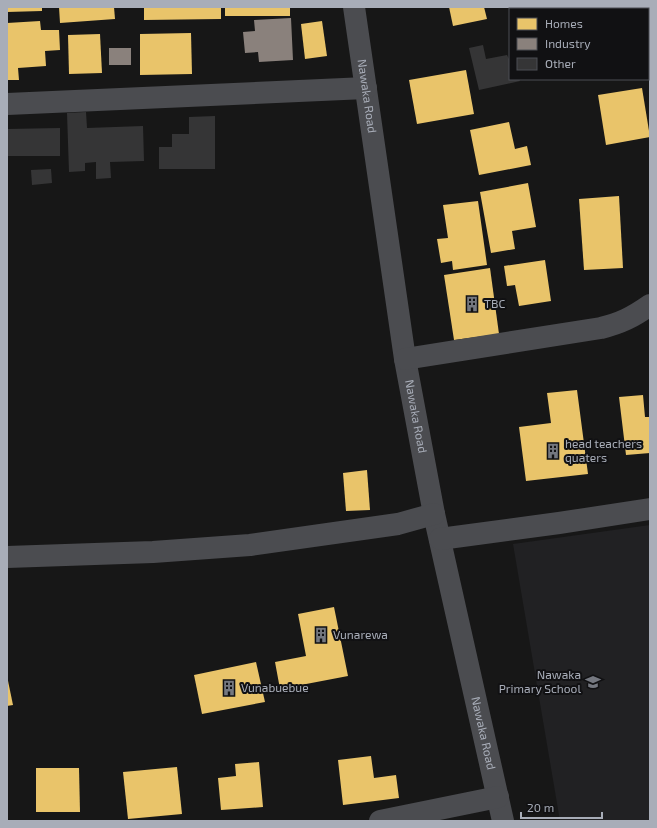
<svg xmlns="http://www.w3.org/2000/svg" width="657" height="828" viewBox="0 0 657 828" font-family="'Exo 2',sans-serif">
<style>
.built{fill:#212123}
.homes{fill:#e9c46a}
.industry{fill:#8a817c}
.building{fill:#353536}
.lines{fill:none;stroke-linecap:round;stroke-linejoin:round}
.minor{stroke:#4b4c50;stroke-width:22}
.labels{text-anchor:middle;stroke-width:4;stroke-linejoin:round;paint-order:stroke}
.street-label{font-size:12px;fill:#a8adb8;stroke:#111113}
.poi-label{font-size:12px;fill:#a8adb8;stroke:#111113;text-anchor:start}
</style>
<rect width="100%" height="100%" fill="#171717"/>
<polygon class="built" points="650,525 650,821 560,821 513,544"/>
<g class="homes">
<polygon points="7,7 42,7 42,11 7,12"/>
<polygon points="59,7 114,7 115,19 60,23"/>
<polygon points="144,7 221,7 221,19 144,20"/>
<rect x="225" y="7" width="65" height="9"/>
<polygon points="449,7 484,7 487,19 453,26"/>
<polygon points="519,7 579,7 579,9 520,9"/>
<polygon points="40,21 41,30 59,30 60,50 45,51 46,66 18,68 19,80 7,80 7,23"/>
<polygon points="322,21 327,56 305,59 301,24"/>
<polygon points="191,33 192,74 140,75 140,34"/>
<polygon points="100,34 102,73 69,74 68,35"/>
<polygon points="466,70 474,114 417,124 409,80"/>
<polygon points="642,88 650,137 606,145 598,95"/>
<polygon points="509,122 515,149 527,146 531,165 479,175 470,130"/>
<polygon points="528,183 536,227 512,231 515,249 491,253 480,192"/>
<polygon points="619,196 623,268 584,270 579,199"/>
<polygon points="478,201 487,265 453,270 452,261 441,263 437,239 448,238 443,205"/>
<polygon points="545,260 551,301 519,306 515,285 507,286 504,266"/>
<polygon points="490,268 499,334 454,340 444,275"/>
<polygon points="577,390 588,474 526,481 519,427 551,423 547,393"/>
<polygon points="643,395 645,417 650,417 650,453 626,455 619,397"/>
<polygon points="367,470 370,510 346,511 343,473"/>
<polygon points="334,607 348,676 280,689 275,662 306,656 298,614"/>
<polygon points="256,662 265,702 202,714 194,675"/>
<polygon points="7,676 13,705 7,706"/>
<polygon points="371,756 374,778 396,775 399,798 343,805 338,760"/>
<polygon points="259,762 263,807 221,810 218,778 236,776 235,764"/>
<polygon points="177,767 182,814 128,819 123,772"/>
<polygon points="36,768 79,768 80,812 36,812"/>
</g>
<g class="industry">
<polygon points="291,18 293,60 259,62 258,52 245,53 243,32 255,31 254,20"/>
<rect x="109" y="48" width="22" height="17"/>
</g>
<g class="building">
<polygon points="483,45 486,59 507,55 510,61 510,79 519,79 520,81 479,90 469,48"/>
<polygon points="86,112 87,128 143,126 144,161 110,162 111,178 96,179 96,162 85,163 85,171 69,172 67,113"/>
<polygon points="215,116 215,169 159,169 159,147 172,147 172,134 189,134 189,117"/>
<polygon points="60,128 60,156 7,156 7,129"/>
<polygon points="51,169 52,183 32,185 31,170"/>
</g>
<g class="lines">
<g class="minor">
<path id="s1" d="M354 7 405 359 434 514 503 821"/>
<polyline points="7,104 366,88"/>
<path d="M405 359 601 328C621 323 633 317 650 305"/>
<polyline points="440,539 559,523 650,509"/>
<polyline points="7,557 153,552 250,545 398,524 434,514"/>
<polyline points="380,821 498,797"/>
</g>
</g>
<defs>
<g id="building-bare" transform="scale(1.2)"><path d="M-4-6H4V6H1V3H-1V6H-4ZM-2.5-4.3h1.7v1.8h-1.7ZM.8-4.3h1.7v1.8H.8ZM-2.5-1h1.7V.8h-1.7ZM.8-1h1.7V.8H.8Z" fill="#757880" stroke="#111113" stroke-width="2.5" paint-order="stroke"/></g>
<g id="school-bare" transform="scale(1.2)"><path d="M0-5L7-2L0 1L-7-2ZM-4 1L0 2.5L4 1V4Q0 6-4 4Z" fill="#757880" stroke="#111113" stroke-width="2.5" paint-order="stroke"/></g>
</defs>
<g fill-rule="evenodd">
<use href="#building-bare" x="472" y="304"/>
<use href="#building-bare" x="553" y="451"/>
<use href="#building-bare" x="321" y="635"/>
<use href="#school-bare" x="593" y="682"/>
<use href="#building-bare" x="229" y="688"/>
</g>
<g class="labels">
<g class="street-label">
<text dy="4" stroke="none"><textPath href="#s1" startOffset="90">Nawaka Road</textPath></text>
<text dy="4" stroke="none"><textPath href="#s1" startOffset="414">Nawaka Road</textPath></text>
<text dy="4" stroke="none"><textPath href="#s1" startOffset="738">Nawaka Road</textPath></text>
</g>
<g class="poi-label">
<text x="484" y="308">TBC</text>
<text x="565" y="448">head teachers<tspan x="565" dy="14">quaters</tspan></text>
<text x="333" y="639">Vunarewa</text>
<text x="581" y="679" text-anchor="end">Nawaka<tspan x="581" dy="14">Primary School</tspan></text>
<text x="241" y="692">Vunabuebue</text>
</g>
</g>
<rect width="657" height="828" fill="none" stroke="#a8adb8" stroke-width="16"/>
<rect x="509" y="8" width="140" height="72" fill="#111113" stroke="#4d4f55"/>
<rect x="517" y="18" width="20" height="12" fill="#e9c46a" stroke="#4d4f55"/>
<text x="545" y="28" font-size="12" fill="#a8adb8">Homes</text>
<rect x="517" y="38" width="20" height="12" fill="#8a817c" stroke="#4d4f55"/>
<text x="545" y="48" font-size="12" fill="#a8adb8">Industry</text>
<rect x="517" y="58" width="20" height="12" fill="#353536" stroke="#4d4f55"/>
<text x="545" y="68" font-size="12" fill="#a8adb8">Other</text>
<path d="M521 812v6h81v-6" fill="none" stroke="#a8adb8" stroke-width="2"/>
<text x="527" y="812" font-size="12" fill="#a8adb8" stroke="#111113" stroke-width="3" paint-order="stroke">20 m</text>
</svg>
